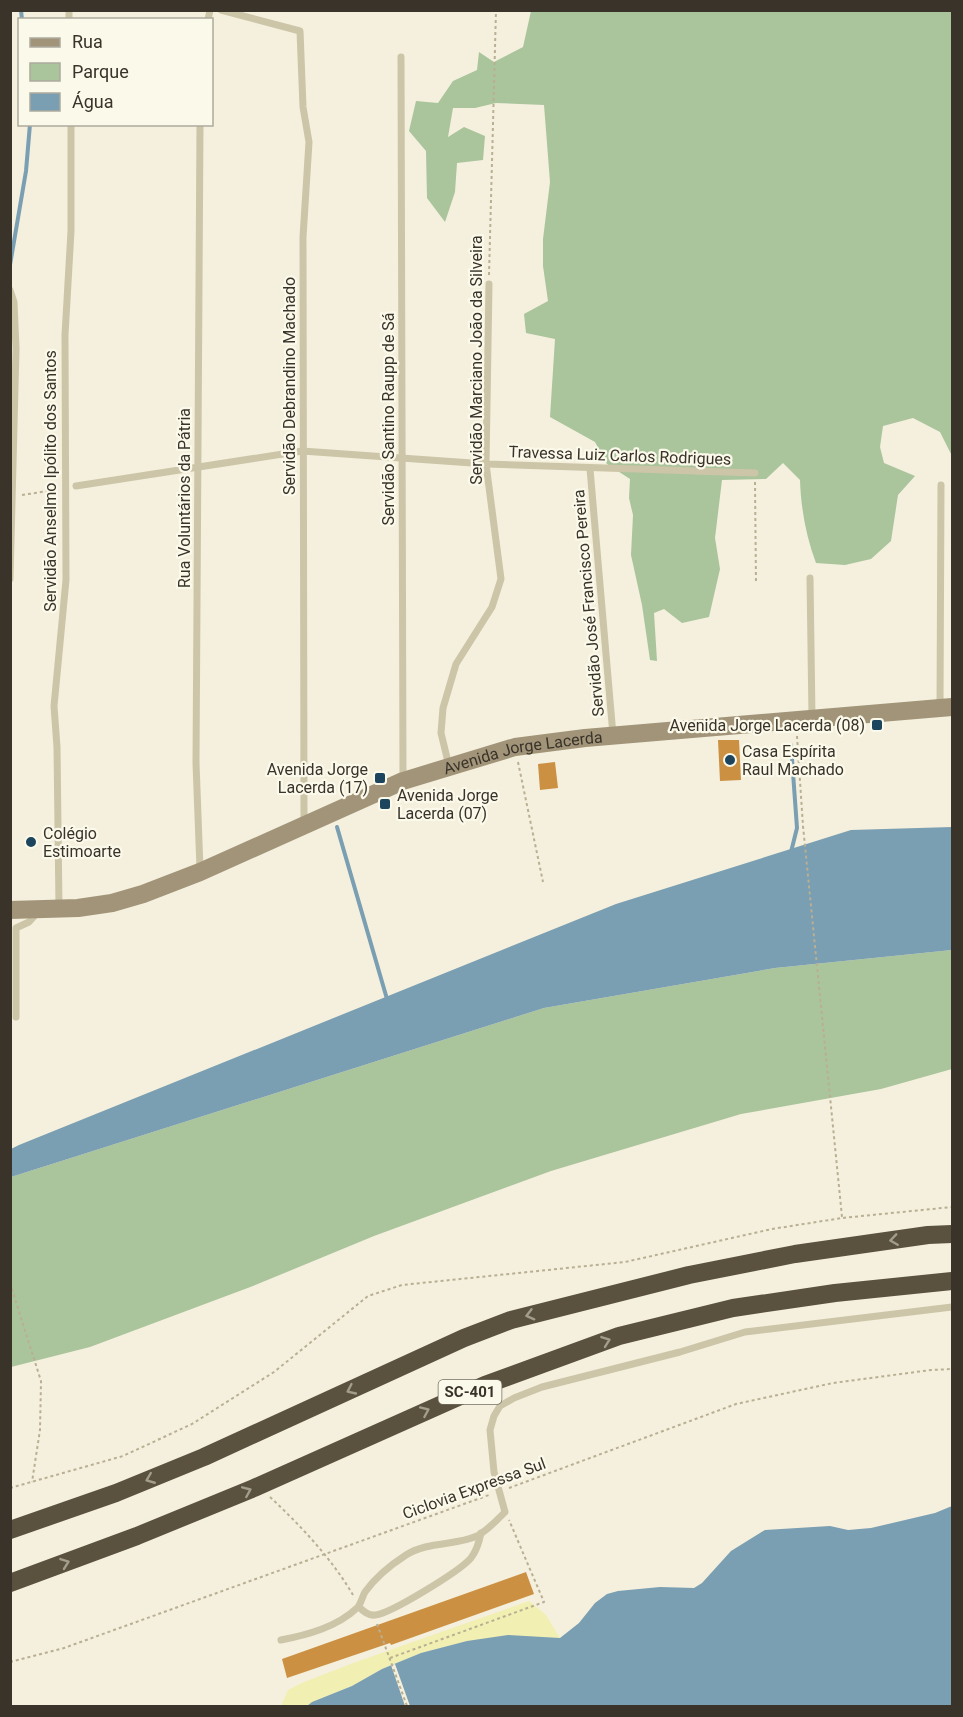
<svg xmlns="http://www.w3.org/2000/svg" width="963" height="1717" viewBox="0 0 963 1717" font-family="Roboto,sans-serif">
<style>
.green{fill:#aac49c}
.sand{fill:#f1efb2}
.water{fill:#7a9eb2}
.pier{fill:#f4f0dd}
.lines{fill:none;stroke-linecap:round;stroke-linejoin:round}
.stream{stroke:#7a9eb2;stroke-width:4}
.building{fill:#cc9043}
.path{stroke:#b9af92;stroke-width:2;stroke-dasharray:3 3;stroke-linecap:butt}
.lane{stroke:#cdc5a8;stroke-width:7}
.secondary{stroke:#a19479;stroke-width:18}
.highway{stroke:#5b513f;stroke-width:18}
.oneway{stroke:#a39d8c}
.poi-dot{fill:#1c445d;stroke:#fbf9ea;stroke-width:2}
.labels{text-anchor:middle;stroke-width:4.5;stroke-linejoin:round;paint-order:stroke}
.shield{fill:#fbf9ea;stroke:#736e63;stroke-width:1.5}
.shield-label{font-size:15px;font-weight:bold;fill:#393329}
.street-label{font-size:16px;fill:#393329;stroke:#fbf9ea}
.poi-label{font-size:16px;fill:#393329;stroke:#fbf9ea;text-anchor:start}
</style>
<rect width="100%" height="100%" fill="#f4f0dd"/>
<g class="green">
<path d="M531 11H952V456L940 432 913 418 883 426 880 447 884 463 915 476 898 495 891 541 871 559 845 565 816 563C806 536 801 509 800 480L783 463 766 479 722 480 715 538 720 569 709 617 682 623 664 609 654 613 657 661 650 660 642 605 631 555 633 515 629 498 630 479 607 464 595 442 550 417 555 339 526 333 524 314 548 301 543 266V239L550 182 544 105 496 103 475 108H453L448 137 464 127 485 136 483 160 457 163 455 192 445 222 427 198 426 151 409 131 416 101 438 103 453 81 477 70 479 52 494 62 523 47Z"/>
<polygon points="952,950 952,1069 881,1089 741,1114 551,1171 374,1236 253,1286 90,1347 11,1367 11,1177 544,1008 775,968"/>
</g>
<polygon class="sand" points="529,1601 546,1615 560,1638 467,1641 421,1653 382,1669 352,1686 312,1702 307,1706 281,1706 288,1690 304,1682 356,1662"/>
<g class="water">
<polygon points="952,827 952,950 775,968 544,1008 11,1177 11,1149 19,1145 616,904 851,830"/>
<polygon points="952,1506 952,1706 307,1706 312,1702 352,1686 382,1669 421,1653 467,1641 508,1635 560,1638 579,1623 595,1603 607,1594 618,1591 660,1587 694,1588 702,1583 731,1551 765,1530 830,1526 848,1530 871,1528 935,1513"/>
</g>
<polygon class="pier" points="395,1664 410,1706 405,1706 391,1665"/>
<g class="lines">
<g class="stream">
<polyline points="21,10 22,20"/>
<polyline points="10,265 26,171 30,124"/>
<polyline points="791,745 797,828 791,852"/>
<polyline points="337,827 387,999"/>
</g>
</g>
<g class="building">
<polygon points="718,740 739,740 741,780 720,781"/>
<polygon points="555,762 558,788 540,790 538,764"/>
<polygon points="526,1572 534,1594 391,1645 390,1643 287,1678 282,1659"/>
</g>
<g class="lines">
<g class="path">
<polyline points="489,275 496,10"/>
<polyline points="755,482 756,584"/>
<polyline points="22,495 55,490"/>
<polyline points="797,736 803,826 842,1217"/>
<polyline points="518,762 543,882"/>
<polyline points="10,1283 41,1381 40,1430 32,1482"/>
<polyline points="10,1488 123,1456 192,1424 274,1372 368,1296 402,1285 625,1262 772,1229 842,1218 952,1207"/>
<polyline points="509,1488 736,1404 833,1383 931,1370 952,1369"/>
<path d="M270 1497C301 1526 332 1559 353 1595"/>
<polyline points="377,1624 407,1706"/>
<polyline points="390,1658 544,1602 509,1520"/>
<polyline points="10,1662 64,1648 489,1495"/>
</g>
<g class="lane">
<polyline points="69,10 69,20"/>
<polyline points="221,10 300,31 303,107 309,142 303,237 304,825"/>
<polyline points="208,20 210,10"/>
<polyline points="401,57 403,780"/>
<polyline points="10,290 14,302 16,349 10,579"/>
<polyline points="590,469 613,735"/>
<polyline points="76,486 302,451 486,464 755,473"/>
<polyline points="810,578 812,717"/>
<polyline points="940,708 941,485"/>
<polyline points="449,766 441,733 443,708 456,664 492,607 501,579 486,464 489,284"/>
<polyline points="200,869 196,763 200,124"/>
<polyline points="59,907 57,747 54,706 66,580 65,335 71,231 71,124"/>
<polyline points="16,1017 16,928 29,922 38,912"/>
<path d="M359 1607C363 1611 368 1616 375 1615 390 1614 460 1571 471 1558 477 1550 479 1543 481 1533"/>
<path d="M281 1640C307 1635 337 1627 357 1608 361 1604 362 1597 365 1592 375 1578 392 1564 406 1555 428 1541 455 1546 477 1536 488 1530 496 1521 505 1512L494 1472 490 1430 494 1416 500 1406 514 1398 542 1387 680 1352 745 1332 952 1307"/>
</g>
<path class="secondary" id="s1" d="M10 910 78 908 112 903 143 894 200 872 403 781 515 747 585 738 952 707"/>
<g class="highway">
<polyline points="10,1530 116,1493 204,1457 464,1338 511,1320 689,1275 795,1254 928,1235 952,1234"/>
<polyline points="10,1583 137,1536 254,1488 485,1385 619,1336 733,1308 835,1293 952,1281"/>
</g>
</g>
<defs><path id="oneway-chevron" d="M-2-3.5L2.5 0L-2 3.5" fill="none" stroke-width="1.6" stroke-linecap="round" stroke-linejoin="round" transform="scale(1.5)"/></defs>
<g class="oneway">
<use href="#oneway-chevron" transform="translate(894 1240) rotate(172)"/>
<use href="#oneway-chevron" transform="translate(530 1315) rotate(165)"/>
<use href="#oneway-chevron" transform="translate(606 1341) rotate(-20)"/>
<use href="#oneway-chevron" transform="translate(351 1390) rotate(155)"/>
<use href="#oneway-chevron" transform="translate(425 1411) rotate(-24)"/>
<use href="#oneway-chevron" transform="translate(150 1479) rotate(158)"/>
<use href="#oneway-chevron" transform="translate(247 1491) rotate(-23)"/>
<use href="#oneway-chevron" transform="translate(65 1563) rotate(-20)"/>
</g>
<g class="poi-dot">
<rect x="871" y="719" width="12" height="12" rx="3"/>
<circle cx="730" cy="760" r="6"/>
<rect x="374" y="772" width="12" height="12" rx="3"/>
<rect x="379" y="798" width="12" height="12" rx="3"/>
<circle cx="31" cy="842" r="6"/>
</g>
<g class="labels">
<rect class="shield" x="438.5" y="1380" width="63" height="24" rx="4.5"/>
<g class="shield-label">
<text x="470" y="1397">SC-401</text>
</g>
<g class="street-label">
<text transform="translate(476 360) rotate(-90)" y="6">Servidão Marciano João da Silveira</text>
<text transform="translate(289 386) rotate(-90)" y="6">Servidão Debrandino Machado</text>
<text transform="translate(388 419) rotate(-90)" y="6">Servidão Santino Raupp de Sá</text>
<text transform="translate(620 455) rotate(2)" y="6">Travessa Luiz Carlos Rodrigues</text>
<text transform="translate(50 481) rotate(-90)" y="6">Servidão Anselmo Ipólito dos Santos</text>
<text transform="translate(184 498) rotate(-90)" y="6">Rua Voluntários da Pátria</text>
<text transform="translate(588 603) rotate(-95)" y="6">Servidão José Francisco Pereira</text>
<text dy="6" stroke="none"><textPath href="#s1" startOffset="542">Avenida Jorge Lacerda</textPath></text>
<text transform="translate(474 1488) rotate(-20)" y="6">Ciclovia Expressa Sul</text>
</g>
<g class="poi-label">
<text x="865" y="731" text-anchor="end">Avenida Jorge Lacerda (08)</text>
<text x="742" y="757">Casa Espírita<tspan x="742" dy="18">Raul Machado</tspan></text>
<text x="368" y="775" text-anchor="end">Avenida Jorge<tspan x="368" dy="18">Lacerda (17)</tspan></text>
<text x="397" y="801">Avenida Jorge<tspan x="397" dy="18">Lacerda (07)</tspan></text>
<text x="43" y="839">Colégio<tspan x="43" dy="18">Estimoarte</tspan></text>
</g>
</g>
<rect width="963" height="1717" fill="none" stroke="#393329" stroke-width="24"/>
<rect x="18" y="18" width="195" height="108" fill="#fbf9ea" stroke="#adaa9d" stroke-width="1.5"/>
<rect x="30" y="38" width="30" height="9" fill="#a19479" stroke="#adaa9d" stroke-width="1.5"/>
<text x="72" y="48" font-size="18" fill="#393329">Rua</text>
<rect x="30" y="63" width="30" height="18" fill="#aac49c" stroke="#adaa9d" stroke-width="1.5"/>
<text x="72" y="78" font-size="18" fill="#393329">Parque</text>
<rect x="30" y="93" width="30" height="18" fill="#7a9eb2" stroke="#adaa9d" stroke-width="1.5"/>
<text x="72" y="108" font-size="18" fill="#393329">Água</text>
</svg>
